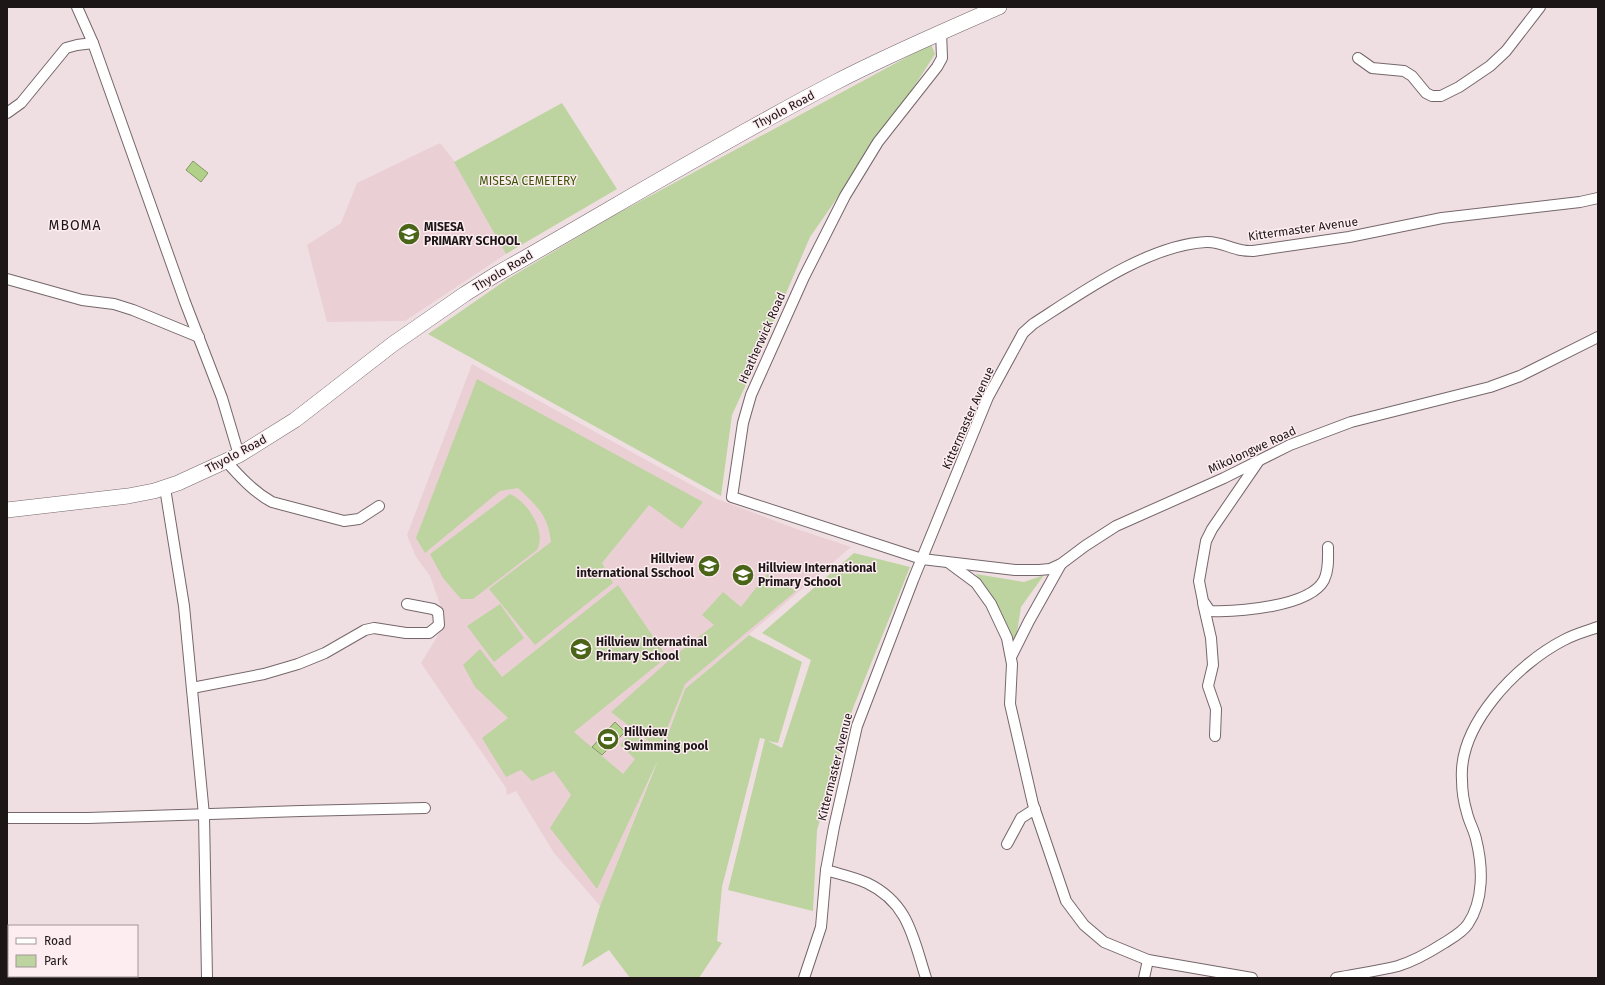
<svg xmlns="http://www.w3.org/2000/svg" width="1605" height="985" viewBox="0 0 1605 985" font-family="'Fira Sans',sans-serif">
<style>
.built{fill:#ead0d5}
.green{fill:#bdd4a0}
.water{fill:#b1d088;stroke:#849866}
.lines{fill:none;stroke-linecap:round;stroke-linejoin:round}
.minor-casing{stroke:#75676a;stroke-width:12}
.highway-casing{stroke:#75676a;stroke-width:16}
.minor{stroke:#fff;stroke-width:10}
.highway{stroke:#fff;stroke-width:15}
.labels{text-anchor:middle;stroke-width:3;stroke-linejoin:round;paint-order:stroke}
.street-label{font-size:12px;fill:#1c1617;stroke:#fdecf0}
.park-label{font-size:12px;fill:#3b5505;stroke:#fdecf0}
.poi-label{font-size:12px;font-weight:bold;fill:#1c1617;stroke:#fdecf0;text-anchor:start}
.quarter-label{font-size:14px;letter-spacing:1px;fill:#1c1617;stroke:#fdecf0}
</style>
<rect width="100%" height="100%" fill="#f0dfe2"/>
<g class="built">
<polygon points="440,143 455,162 506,254 405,321 327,322 307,245 341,223 357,183"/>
<polygon points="472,364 717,499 794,528 851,547 685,689 600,906 554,853 516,791 507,795 506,788 421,663 443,627 441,607 430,576 416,557 407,535"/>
</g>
<g class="green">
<polygon points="931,44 935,54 908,96 810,237 761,352 732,415 721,496 428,334 506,280 613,216"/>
<polygon points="562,103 617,189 506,254 454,162"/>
<path d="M477 379 703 502 682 529 649 505 602 563 613 583 535 645 489 589 551 542C548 515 537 506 518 488L500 491 425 553 416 538Z"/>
<path d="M510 494C528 502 547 532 537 550L473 599H461L443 578 430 554Z"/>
<polygon points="854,553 910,567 853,708 817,830 813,911 728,890 765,739 760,738 722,887 717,941 722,943 699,978 630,978 609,950 582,967 600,906 658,760 597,889 550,828 571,795 554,771 532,781 521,770 506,777 482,738 508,718 475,687 463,665 480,649 502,677 618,585 667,657 574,732 623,774 635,759 620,745 631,731 661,752 685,689 749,635 802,662 778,743 768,741 782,748 811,660 762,633"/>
<polygon points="767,574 796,591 685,684 659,749 611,712 674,656 714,625 702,615 723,592 741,607"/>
<polygon points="976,574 1024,582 1044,575 1021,607 1015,645 1006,622"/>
<polygon points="500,604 524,638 494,662 467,626"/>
</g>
<g class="water">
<polygon points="193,161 208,173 201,182 186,170"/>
<polygon points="615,722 625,732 602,755 592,747"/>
</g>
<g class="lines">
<g class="minor-casing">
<g id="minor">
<polyline points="77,7 93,43 185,302 222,398 239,455"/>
<polyline points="941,31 942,58 937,67 878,142 845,196 804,277 751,395 743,423 732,497 922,559 1015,570 1039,570 1050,569 1061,564 1085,546 1116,526 1224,478 1290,445 1351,422 1490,387 1520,376 1598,337"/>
<polyline points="1358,58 1372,68 1404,71 1412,76 1426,93 1432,96 1441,96 1459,87 1490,66 1506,51 1540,7"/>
<polyline points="7,113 21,103 66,48 77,45 93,43"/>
<polyline points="7,279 82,300 114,304 133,310 199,337"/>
<path d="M226 461C240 477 254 492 272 502L344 521 359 519 379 506"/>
<path d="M1258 462 1212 529 1206 541 1199 581 1203 601 1210 611C1237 612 1310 607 1324 580 1329 570 1328 558 1328 547"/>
<polyline points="165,488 184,606 204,815 207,978"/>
<polyline points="949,563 976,583 991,604 1007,638 1012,664 1010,704 1033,804 1066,901 1084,925 1104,942 1148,960 1252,978"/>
<polyline points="1203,603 1211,638 1213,665 1208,686 1216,709 1215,736"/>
<polyline points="1011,657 1029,621 1061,564"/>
<polyline points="192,688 264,674 298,664 325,653 365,630 374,628 406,633 429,633 439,625 438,612 433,609 407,604"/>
<polyline points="7,818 88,818 301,811 425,808"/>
<polyline points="1007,844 1021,818 1035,809"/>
<path d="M826 870C839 874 854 877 867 883 909 903 913 938 926 978"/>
<path d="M804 978 821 927 826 870 834 827 857 726 913 580 988 397 1023 333 1033 324C1081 293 1148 245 1206 242 1219 241 1229 248 1241 250 1245 251 1249 251 1253 251L1349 237 1442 218 1580 202 1598 198"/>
<polyline points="1144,978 1148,960"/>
<path d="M1336 978C1356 974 1378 971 1398 966 1414 961 1430 952 1444 943 1452 938 1463 932 1468 924 1484 900 1483 867 1476 839 1474 830 1469 822 1467 813 1464 803 1462 791 1462 780 1458 725 1517 664 1564 640 1575 634 1587 631 1598 627"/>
</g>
</g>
<g class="highway-casing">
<path id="highway" d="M7 510 128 496 154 491 178 483 239 455 295 420 393 344 465 294 495 275C608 211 719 143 834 83 888 55 944 31 999 7"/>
</g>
<use href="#minor" class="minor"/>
<use href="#highway" class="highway"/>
</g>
<defs>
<g id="school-disc" transform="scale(1.15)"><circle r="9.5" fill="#4a6518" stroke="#fdecf0"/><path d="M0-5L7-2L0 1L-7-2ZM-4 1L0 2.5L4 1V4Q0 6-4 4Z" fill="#fff"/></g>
<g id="stadium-disc" transform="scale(1.15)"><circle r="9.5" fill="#4a6518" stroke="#fdecf0"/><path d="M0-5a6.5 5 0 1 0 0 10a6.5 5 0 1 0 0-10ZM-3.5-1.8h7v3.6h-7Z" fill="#fff"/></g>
</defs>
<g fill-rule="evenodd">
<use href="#school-disc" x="409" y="234"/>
<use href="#school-disc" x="709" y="566"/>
<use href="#school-disc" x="743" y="575"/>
<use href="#school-disc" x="581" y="649"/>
<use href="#stadium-disc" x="608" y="739"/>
</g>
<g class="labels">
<g class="street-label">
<text transform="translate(784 110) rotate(-28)" y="4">Thyolo Road</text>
<text transform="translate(1303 229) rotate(-8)" y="4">Kittermaster Avenue</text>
<text transform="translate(503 271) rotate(-31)" y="4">Thyolo Road</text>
<text transform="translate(762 338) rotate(-66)" y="4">Heatherwick Road</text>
<text transform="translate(968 418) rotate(-66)" y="4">Kittermaster Avenue</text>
<text transform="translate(1252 450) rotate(-25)" y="4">Mikolongwe Road</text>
<text transform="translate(236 454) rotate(-28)" y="4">Thyolo Road</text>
<text transform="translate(835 767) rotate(-76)" y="4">Kittermaster Avenue</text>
</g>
<g class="park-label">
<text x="528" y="185">MISESA CEMETERY</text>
</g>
<g class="poi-label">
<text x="424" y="231">MISESA<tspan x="424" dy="14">PRIMARY SCHOOL</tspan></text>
<text x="694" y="563" text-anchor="end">Hillview<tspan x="694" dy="14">international Sschool</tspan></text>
<text x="758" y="572">Hillview International<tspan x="758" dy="14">Primary School</tspan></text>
<text x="596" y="646">Hillview Internatinal<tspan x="596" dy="14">Primary School</tspan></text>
<text x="624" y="736">Hillview<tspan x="624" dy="14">Swimming pool</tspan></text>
</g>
<g class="quarter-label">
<text x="75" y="230">MBOMA</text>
</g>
</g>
<rect width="1605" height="985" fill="none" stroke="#1c1617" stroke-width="16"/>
<rect x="8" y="925" width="130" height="52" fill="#fdecf0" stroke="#a39699"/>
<rect x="16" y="938" width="20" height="6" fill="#ffffff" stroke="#a39699"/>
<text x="44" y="945" font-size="12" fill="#1c1617">Road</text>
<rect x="16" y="955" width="20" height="12" fill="#bdd4a0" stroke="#a39699"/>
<text x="44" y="965" font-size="12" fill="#1c1617">Park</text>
</svg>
